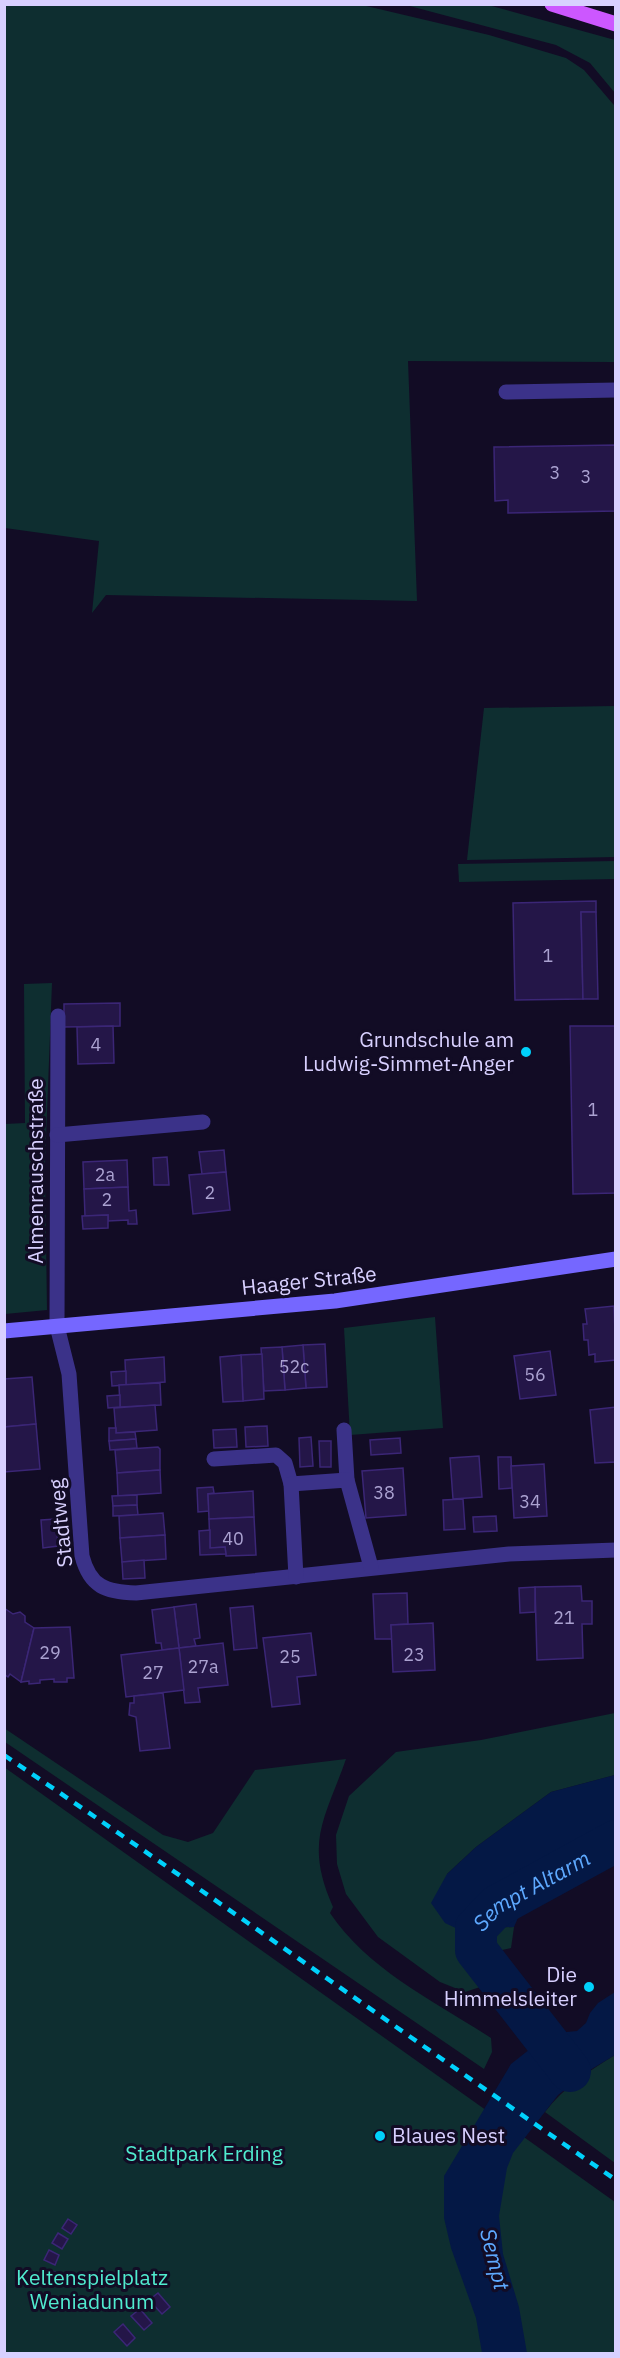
<svg xmlns="http://www.w3.org/2000/svg" width="620" height="2358" viewBox="0 0 620 2358" font-family="'IBM Plex Sans',sans-serif">
<style>
.green{fill:#0e2e30}
.water{fill:#041845}
.lines{fill:none;stroke-linecap:round;stroke-linejoin:round}
.river{stroke:#041845;stroke-width:42}
.building{fill:#241648;stroke:#3b2676;stroke-width:1.5}
.street{stroke:#3b3289;stroke-width:15}
.secondary{stroke:#7567ff;stroke-width:15}
.primary{stroke:#cc57ff;stroke-width:15}
.rail{stroke:#00d1fb;stroke-width:4.5;stroke-dasharray:9 8;stroke-linecap:butt}
.poi-dot{fill:#00d1fb;stroke:#120c25;stroke-width:2}
.labels{text-anchor:middle;stroke-width:6;stroke-linejoin:round;paint-order:stroke}
.number-label{font-size:18px;fill:#aba2d1}
.poi-label{font-size:21px;fill:#d8d0ff;stroke:#120c25;text-anchor:end}
.street-label{font-size:21px;fill:#d8d0ff;stroke:#120c25}
.park-label{font-size:21px;fill:#50ebcf;stroke:#120c25}
.water-label{font-size:22px;font-style:italic;fill:#5ea9ff;stroke:#120c25}
</style>
<rect width="100%" height="100%" fill="#120c25"/>
<g class="green">
<polygon points="5,4 362,5 489,35 566,58 584,70 613,104 616,107 615,362 408,361 417,601 106,595 92,613 99,541 5,528"/>
<polygon points="406,5 488,5 615,40 615,93 590,63 556,45"/>
<polygon points="615,706 615,857 467,860 484,708"/>
<polygon points="615,861 615,879 459,882 458,864"/>
<polygon points="52,983 45,1165 47,1310 5,1314 5,1124 25,1123 24,984"/>
<polygon points="435,1317 443,1428 350,1435 344,1328"/>
<polygon points="615,1713 615,1775 551,1792 476,1847 447,1874 461,1931 476,1928 514,1927 511,1948 466,1958 488,1977 483,1986 465,1992 440,1982 378,1937 346,1894 337,1864 336,1835 349,1796 396,1752 481,1740"/>
<path d="M4 1728 163 1835 188 1842 213 1833 255 1770 346 1759C325 1819 304 1842 333 1907L330 1913C368 1970 436 2002 491 2038L492 2052 484 2069 5 1742Z"/>
<polygon points="4,1767 615,2202 615,2353 5,2353"/>
<path d="M615 2055V2163L545 2112C564 2087 589 2071 615 2055Z"/>
</g>
<g class="water">
<polygon points="615,1775 615,1853 521,1911 514,1927 476,1928 462,1931 445,1923 431,1903 447,1874 476,1847 551,1792"/>
<polygon points="615,1992 615,2055 590,2070 558,2095 513,2153 507,2168 499,2216 503,2254 519,2307 527,2353 482,2353 476,2318 451,2248 444,2218 444,2176 511,2064 544,2038 556,2033 577,2031 586,2023 590,2013 598,2003"/>
</g>
<g class="lines">
<path class="river" id="s1" d="M570 2071 476 1950V1928L497 1906 616 1841"/>
</g>
<g class="building">
<polygon points="616,445 616,511 508,513 508,500 495,501 494,447"/>
<polygon points="596,901 596,912 581,912 583,999 515,1000 513,903"/>
<polygon points="581,912 596,912 598,999 583,999"/>
<polygon points="120,1003 120,1026 64,1027 64,1004"/>
<polygon points="113,1026 114,1063 78,1064 77,1027"/>
<polygon points="570,1026 616,1026 616,1193 573,1194"/>
<polygon points="224,1150 226,1172 202,1174 199,1152"/>
<polygon points="167,1157 169,1185 154,1185 153,1158"/>
<polygon points="127,1160 128,1187 84,1189 83,1162"/>
<polygon points="226,1172 230,1210 193,1214 189,1175"/>
<polygon points="128,1187 129,1211 136,1210 137,1224 128,1224 128,1220 108,1221 108,1215 85,1216 84,1189"/>
<polygon points="108,1215 108,1228 83,1229 82,1216"/>
<polygon points="614,1306 616,1360 595,1362 595,1354 589,1355 588,1340 584,1340 583,1324 587,1324 585,1309"/>
<polygon points="325,1344 327,1387 306,1388 303,1345"/>
<polygon points="303,1345 306,1388 285,1390 282,1347"/>
<polygon points="282,1347 285,1390 264,1391 261,1348"/>
<polygon points="550,1351 556,1395 520,1399 514,1356"/>
<polygon points="262,1354 264,1399 243,1401 241,1355"/>
<polygon points="241,1355 243,1401 223,1402 220,1357"/>
<polygon points="164,1357 165,1382 126,1385 125,1360"/>
<polygon points="126,1371 126,1385 112,1386 111,1372"/>
<polygon points="32,1377 36,1424 4,1427 4,1379"/>
<polygon points="160,1383 161,1405 120,1407 119,1385"/>
<polygon points="120,1395 120,1407 108,1408 107,1396"/>
<polygon points="155,1405 157,1430 116,1433 114,1408"/>
<polygon points="616,1407 616,1462 595,1463 590,1410"/>
<polygon points="36,1424 40,1469 4,1472 4,1427"/>
<polygon points="267,1426 268,1446 246,1447 245,1427"/>
<polygon points="109,1428 116,1428 116,1433 135,1432 136,1439 109,1441"/>
<polygon points="236,1429 237,1447 214,1448 213,1430"/>
<polygon points="311,1437 313,1466 300,1467 299,1438"/>
<polygon points="400,1438 401,1453 371,1455 370,1440"/>
<polygon points="136,1439 137,1448 110,1450 109,1441"/>
<polygon points="319,1441 331,1441 331,1467 320,1467"/>
<polygon points="158,1447 160,1449 160,1470 117,1473 115,1450"/>
<polygon points="479,1456 482,1497 453,1499 450,1458"/>
<polygon points="498,1457 511,1457 512,1488 499,1489"/>
<polygon points="544,1464 547,1516 514,1518 511,1466"/>
<polygon points="403,1468 406,1515 366,1518 362,1471"/>
<polygon points="160,1470 161,1493 118,1496 117,1473"/>
<polygon points="213,1487 214,1493 208,1494 209,1511 198,1512 197,1488"/>
<polygon points="253,1491 254,1517 209,1519 208,1494"/>
<polygon points="137,1495 137,1505 113,1506 112,1496"/>
<polygon points="463,1499 465,1529 444,1530 443,1500"/>
<polygon points="137,1505 138,1515 113,1516 113,1506"/>
<polygon points="163,1513 165,1535 120,1538 119,1516"/>
<polygon points="496,1516 497,1531 474,1532 473,1517"/>
<polygon points="254,1517 256,1555 226,1556 225,1547 210,1548 209,1519"/>
<polygon points="56,1519 58,1546 43,1548 41,1520"/>
<polygon points="210,1530 210,1548 225,1547 226,1554 200,1555 199,1531"/>
<polygon points="165,1535 166,1559 122,1562 120,1538"/>
<polygon points="144,1560 145,1578 123,1579 122,1562"/>
<polygon points="581,1586 582,1601 592,1601 592,1624 582,1624 583,1658 537,1660 535,1587"/>
<polygon points="535,1587 535,1612 520,1613 519,1588"/>
<polygon points="407,1593 408,1624 391,1625 392,1639 375,1639 373,1594"/>
<polygon points="196,1604 200,1638 194,1639 196,1646 179,1648 174,1607"/>
<polygon points="253,1606 257,1648 234,1650 230,1608"/>
<polygon points="174,1607 179,1648 162,1650 161,1643 156,1643 152,1610"/>
<polygon points="4,1608 13,1614 20,1612 25,1616 25,1622 34,1628 21,1682 10,1674 8,1677 4,1674"/>
<polygon points="433,1623 435,1670 393,1672 391,1625"/>
<polygon points="70,1627 74,1678 67,1678 67,1682 54,1682 54,1679 40,1680 40,1683 29,1684 29,1681 21,1682 34,1628"/>
<polygon points="311,1633 316,1675 297,1677 300,1704 272,1707 263,1638"/>
<polygon points="223,1643 228,1685 198,1688 200,1702 185,1703 179,1648"/>
<polygon points="179,1648 184,1690 126,1697 121,1655"/>
<polygon points="163,1693 170,1748 140,1751 136,1717 129,1715 130,1703 134,1703 134,1696"/>
<polygon points="68,2219 77,2225 71,2234 62,2228"/>
<polygon points="58,2233 68,2239 62,2249 52,2243"/>
<polygon points="49,2250 59,2255 55,2265 44,2260"/>
<polygon points="42,2268 60,2274 57,2284 39,2279"/>
<polygon points="158,2293 170,2307 162,2314 149,2300"/>
<polygon points="140,2309 152,2323 144,2330 131,2316"/>
<polygon points="123,2324 135,2338 127,2346 114,2332"/>
</g>
<g class="lines">
<g class="street">
<polyline points="506,392 616,390"/>
<path d="M58 1016 57 1326 69 1374 82 1556C90 1587 106 1592 136 1593L509 1554 616 1550"/>
<polyline points="57,1135 203,1122"/>
<polyline points="344,1430 347,1480"/>
<polyline points="214,1459 276,1455 285,1463 291,1484"/>
<polyline points="296,1577 291,1484 347,1480 371,1567"/>
</g>
<polyline class="secondary" points="4,1331 335,1301 616,1259"/>
<polyline class="primary" points="552,4 616,24"/>
<path class="rail" d="M4 1755C210 1894 411 2039 616 2180"/>
</g>
<g class="poi-dot">
<circle cx="526" cy="1052" r="6"/>
<circle cx="589" cy="1987" r="6"/>
<circle cx="380" cy="2136" r="6"/>
</g>
<g class="labels">
<g class="number-label">
<text x="555" y="479">3</text>
<text x="586" y="483">3</text>
<text x="548" y="962">1</text>
<text x="96" y="1051">4</text>
<text x="593" y="1116">1</text>
<text x="105" y="1181">2a</text>
<text x="210" y="1199">2</text>
<text x="107" y="1206">2</text>
<text x="294" y="1373">52c</text>
<text x="535" y="1381">56</text>
<text x="384" y="1499">38</text>
<text x="530" y="1508">34</text>
<text x="233" y="1545">40</text>
<text x="564" y="1624">21</text>
<text x="50" y="1659">29</text>
<text x="414" y="1661">23</text>
<text x="290" y="1663">25</text>
<text x="203" y="1673">27a</text>
<text x="153" y="1679">27</text>
</g>
<g class="poi-label">
<text x="514" y="1047">Grundschule am<tspan x="514" dy="24">Ludwig-Simmet-Anger</tspan></text>
<text x="577" y="1982">Die<tspan x="577" dy="24">Himmelsleiter</tspan></text>
<text x="392" y="2143" text-anchor="start">Blaues Nest</text>
</g>
<g class="street-label">
<text transform="translate(36 1171) rotate(-90)" y="7">Almenrauschstraße</text>
<text transform="translate(309 1281) rotate(-6)" y="7">Haager Straße</text>
<text transform="translate(61 1523) rotate(-96)" y="7">Stadtweg</text>
</g>
<g class="park-label">
<text x="204" y="2161">Stadtpark Erding</text>
<text x="92" y="2285">Keltenspielplatz<tspan x="92" dy="24">Weniadunum</tspan></text>
</g>
<g class="water-label">
<text dy="8" stroke="none"><textPath href="#s1" startOffset="243">Sempt Altarm</textPath></text>
<text transform="translate(495 2259) rotate(76)" y="8">Sempt</text>
</g>
</g>
<rect width="620" height="2358" fill="none" stroke="#d8d0ff" stroke-width="12"/>
</svg>
